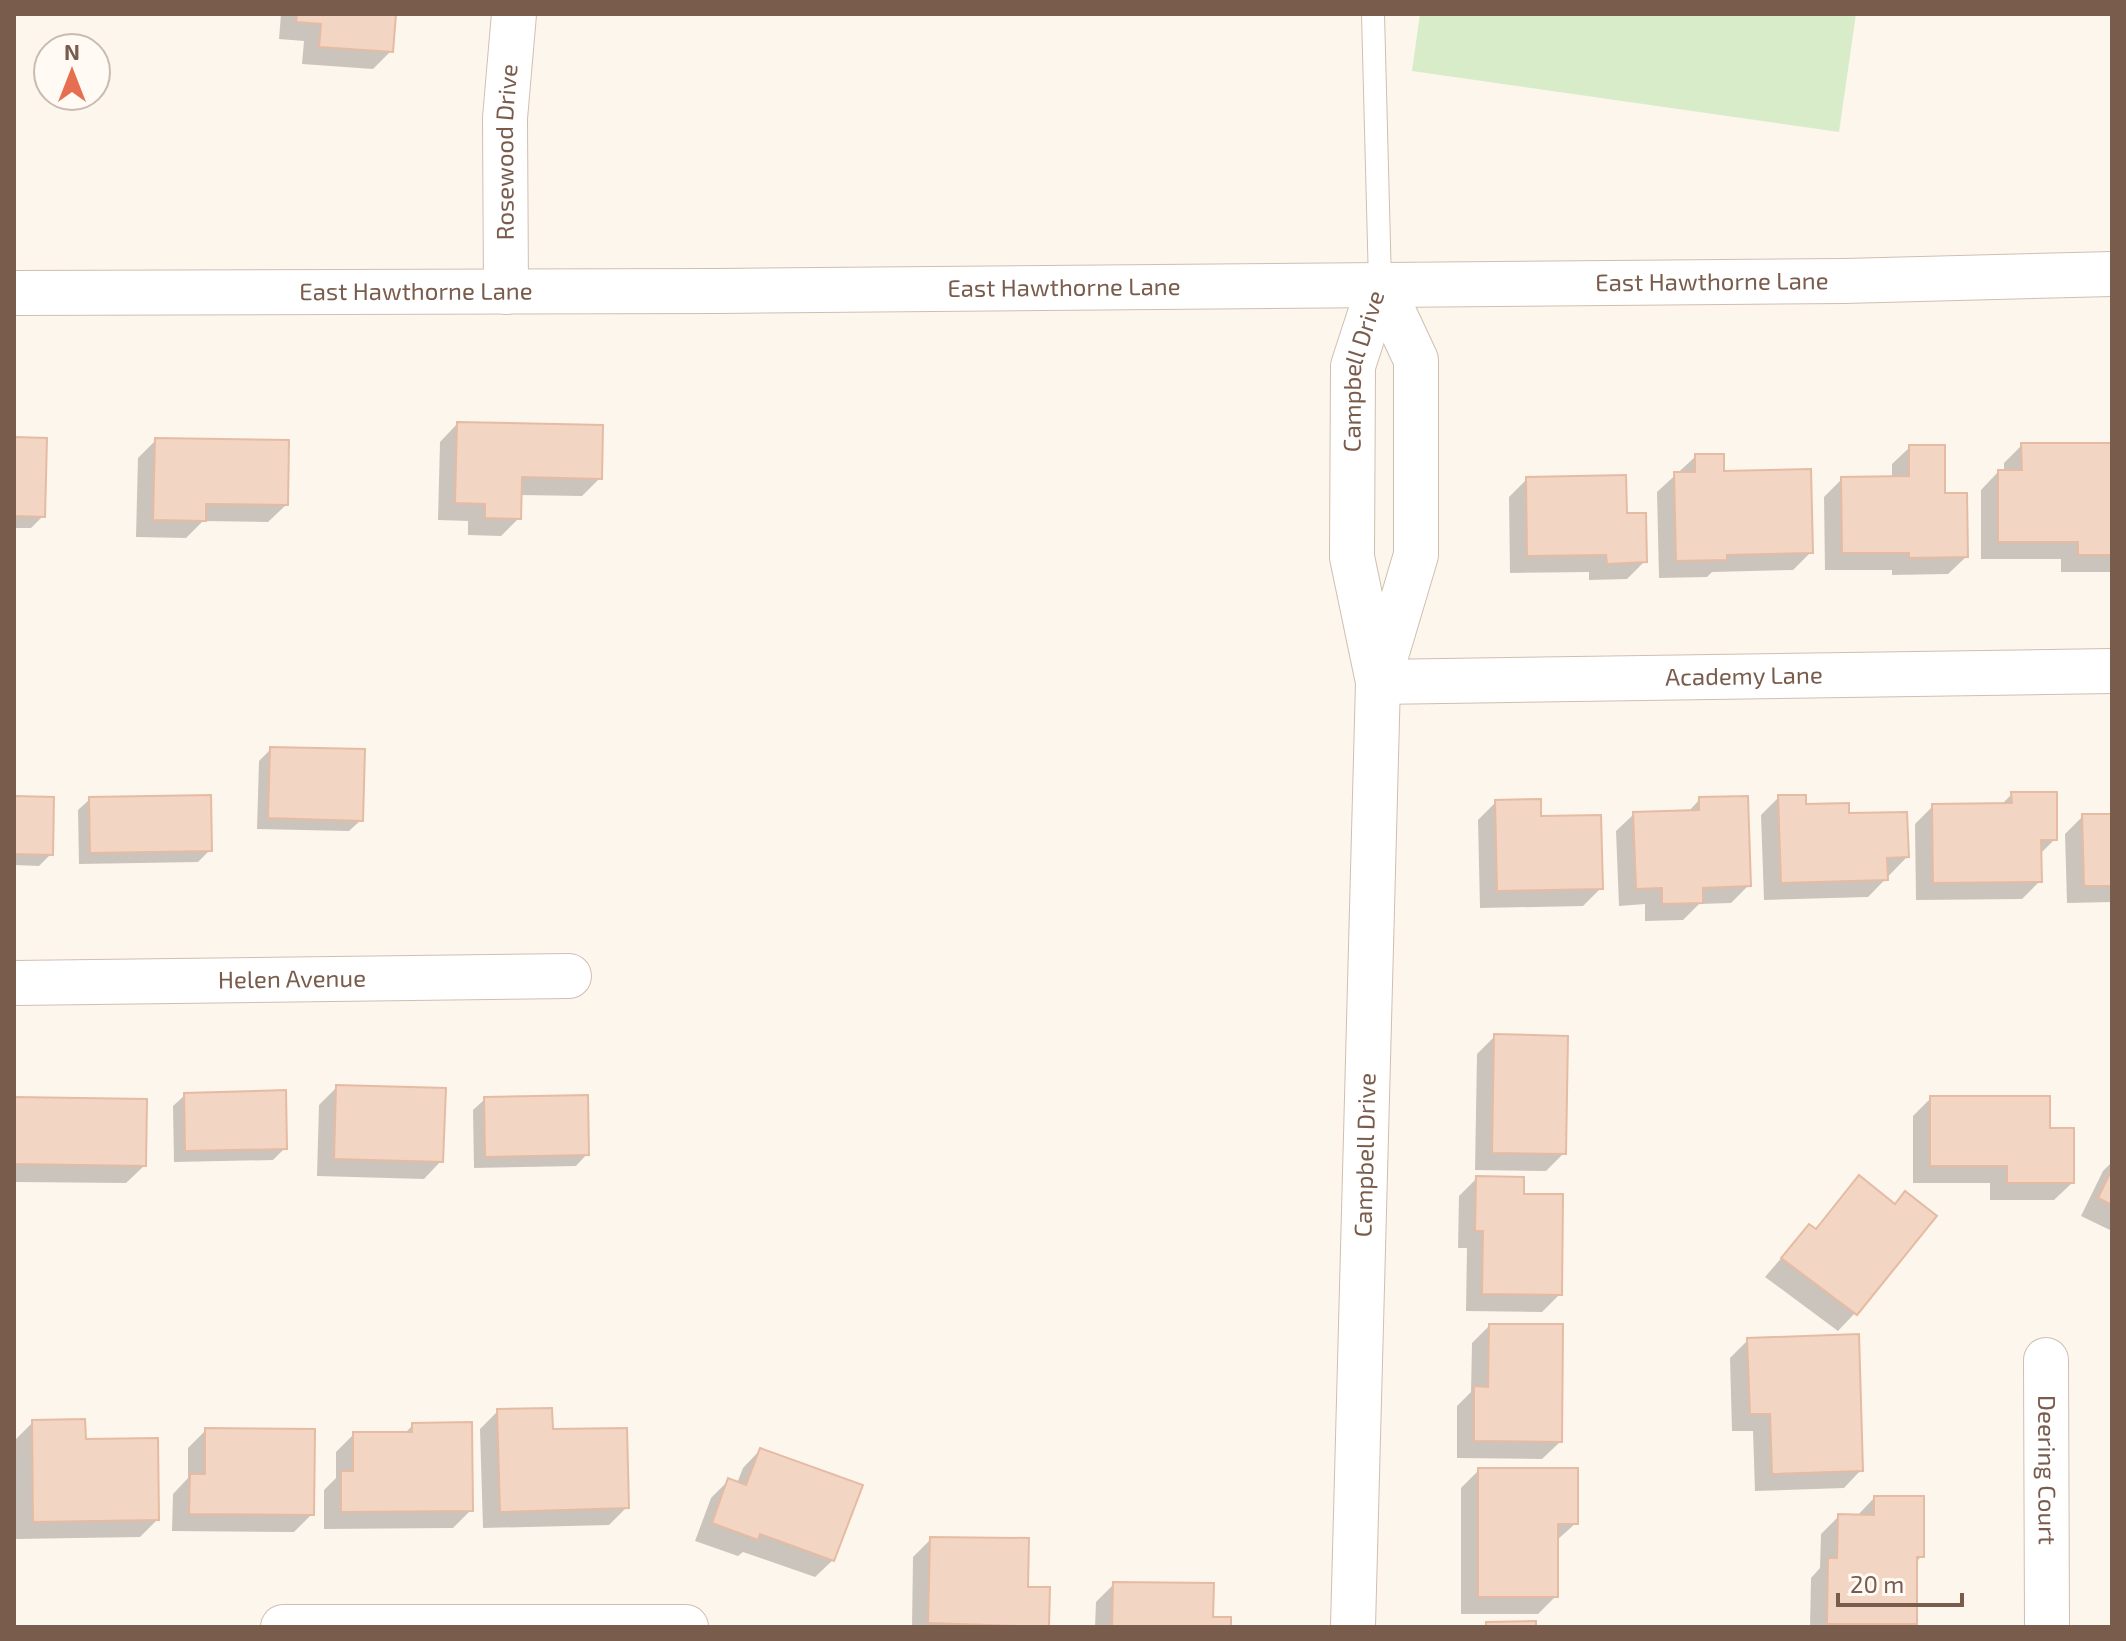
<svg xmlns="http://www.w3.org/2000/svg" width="2126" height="1641" viewBox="0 0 2126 1641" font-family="'Exo 2',sans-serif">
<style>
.green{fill:#d8ecc9}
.shadow{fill:#0003}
.building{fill:#f3d5c3;stroke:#e6bba3;stroke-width:2}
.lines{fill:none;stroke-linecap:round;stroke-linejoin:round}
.service-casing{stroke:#d1beb0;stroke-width:24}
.minor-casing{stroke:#d1beb0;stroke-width:46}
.service{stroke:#fff;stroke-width:22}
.minor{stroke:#fff;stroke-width:44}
.labels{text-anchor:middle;stroke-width:8;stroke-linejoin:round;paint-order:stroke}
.street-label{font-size:24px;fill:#7a5c4d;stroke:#fffaf3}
</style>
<rect width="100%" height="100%" fill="#fdf6ec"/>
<polygon class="green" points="1420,14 1856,14 1839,132 1412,71"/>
<g class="shadow">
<polygon points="281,14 394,14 391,51 373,69 302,64 304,41 279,39"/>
<polygon points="457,424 600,478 582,496 520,495 519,518 501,536 468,535 468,521 438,520 440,442"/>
<polygon points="14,439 43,516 31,528 14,528"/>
<polygon points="156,440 286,505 268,522 203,521 186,538 136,537 138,458"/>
<polygon points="2022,445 2112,445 2112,572 2061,572 2061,559 1981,559 1981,490 1998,472 2004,472 2004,463"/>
<polygon points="1910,447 1943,495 1966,557 1948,574 1892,575 1892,570 1825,570 1824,497 1842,479 1892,478 1892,464"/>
<polygon points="1696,456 1722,473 1811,552 1793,570 1712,572 1707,577 1659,578 1657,492"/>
<polygon points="1527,479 1626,515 1645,561 1627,579 1589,580 1589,572 1510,573 1509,497"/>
<polygon points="271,749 361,820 349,831 257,829 259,761"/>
<polygon points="2012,794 2055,839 2039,855 2040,881 2022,899 1916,900 1915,824 1933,806 2001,805"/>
<polygon points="1779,797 1847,815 1907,857 1868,897 1764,900 1761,815"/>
<polygon points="14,798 51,854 39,866 14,865"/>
<polygon points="90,799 210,850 198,862 79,864 78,810"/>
<polygon points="1700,799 1749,885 1731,903 1699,904 1683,920 1645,921 1645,904 1619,906 1616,831 1634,814 1688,812"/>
<polygon points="1496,802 1601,888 1583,906 1480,908 1478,820"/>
<polygon points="2083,816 2112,816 2112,902 2067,903 2065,834"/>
<polygon points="1495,1036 1564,1153 1546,1171 1475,1170 1477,1054"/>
<polygon points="337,1087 441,1161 424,1179 317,1176 319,1105"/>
<polygon points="185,1095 285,1148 273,1160 174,1162 173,1106"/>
<polygon points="1931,1098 2048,1130 2072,1183 2054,1200 1990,1200 1990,1183 1913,1183 1913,1116"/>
<polygon points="14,1099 144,1166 126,1183 14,1182"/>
<polygon points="485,1099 587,1154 576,1166 474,1168 473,1110"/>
<polygon points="2112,1162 2112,1231 2081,1216 2103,1171"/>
<polygon points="1477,1178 1522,1196 1560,1294 1542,1312 1466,1311 1467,1248 1458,1248 1459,1196"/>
<polygon points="1859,1178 1855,1313 1838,1331 1765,1277 1809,1226 1814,1230"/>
<polygon points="1489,1326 1560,1442 1542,1459 1457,1458 1457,1406 1471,1392 1472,1343"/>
<polygon points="1748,1340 1861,1470 1844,1488 1755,1491 1753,1431 1732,1431 1730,1358"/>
<polygon points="498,1411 551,1432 627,1507 609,1525 483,1528 480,1429"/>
<polygon points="33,1422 84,1441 157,1520 140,1537 16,1539 15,1440"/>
<polygon points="413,1425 471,1510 453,1528 324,1529 324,1490 336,1478 336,1452 354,1434 404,1434"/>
<polygon points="206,1430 312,1514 294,1532 172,1531 173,1494 188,1478 188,1448"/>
<polygon points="760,1450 833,1560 815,1577 743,1552 738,1556 695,1541 711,1498 729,1480 737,1483 743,1468"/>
<polygon points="1479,1470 1576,1523 1556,1541 1556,1596 1538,1614 1461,1614 1461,1488"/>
<polygon points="1874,1498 1922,1556 1915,1563 1915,1623 1911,1627 1810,1627 1811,1578 1820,1568 1821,1534 1839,1516 1856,1517"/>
<polygon points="931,1539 1026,1589 1048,1589 1047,1627 912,1627 913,1557"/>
<polygon points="1114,1584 1211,1619 1229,1627 1095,1627 1096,1602"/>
</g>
<g class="building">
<polygon points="297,14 396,14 393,52 319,47 321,24 296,22"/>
<polygon points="457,422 603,425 602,479 522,477 521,519 485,518 485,504 455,503"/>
<polygon points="14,437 47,438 45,517 14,516"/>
<polygon points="155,438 289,440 288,505 206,504 206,521 153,520"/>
<polygon points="2021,443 2112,443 2112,555 2078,555 2078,542 1998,542 1998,470 2022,470"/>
<polygon points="1909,445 1945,445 1945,493 1967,493 1968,557 1909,558 1909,553 1842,553 1841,477 1909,476"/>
<polygon points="1695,454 1724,454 1724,471 1811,469 1813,553 1727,555 1727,560 1676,561 1674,472 1695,472"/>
<polygon points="1626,475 1627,513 1646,513 1647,562 1607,564 1606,555 1527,556 1526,477"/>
<polygon points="270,747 365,749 363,821 268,818"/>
<polygon points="2011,792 2057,792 2057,840 2041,840 2042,882 1933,883 1932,804 2012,803"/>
<polygon points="211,795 212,851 90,853 89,797"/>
<polygon points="1778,795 1806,795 1806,804 1849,803 1849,813 1907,812 1909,857 1887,858 1888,880 1781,883"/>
<polygon points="14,796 54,797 53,855 14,854"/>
<polygon points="1748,796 1751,886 1703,888 1703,903 1662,904 1662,888 1636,889 1633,812 1699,810 1699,797"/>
<polygon points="1541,799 1541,816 1601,815 1603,889 1497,891 1495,800"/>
<polygon points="2082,814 2112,814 2112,886 2084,886"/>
<polygon points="1494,1034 1568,1036 1566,1154 1492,1153"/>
<polygon points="336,1085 446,1088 443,1162 334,1159"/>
<polygon points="286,1090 287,1149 185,1151 184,1093"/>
<polygon points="588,1095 589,1155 485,1157 484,1097"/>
<polygon points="1930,1096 2050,1096 2050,1128 2074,1128 2074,1183 2007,1183 2007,1166 1930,1166"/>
<polygon points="14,1097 147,1099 146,1166 14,1164"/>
<polygon points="2112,1169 2112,1205 2098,1198"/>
<polygon points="1859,1175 1895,1204 1905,1191 1937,1216 1857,1315 1781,1258 1809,1224 1816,1229"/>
<polygon points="1476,1176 1524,1177 1524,1194 1563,1194 1562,1295 1482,1294 1483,1231 1475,1231"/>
<polygon points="1489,1324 1563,1324 1562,1442 1474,1441 1474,1386 1488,1387"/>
<polygon points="1859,1334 1863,1471 1772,1474 1770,1414 1750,1414 1747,1338"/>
<polygon points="552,1408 553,1429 627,1428 629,1508 500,1512 497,1409"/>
<polygon points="85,1419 86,1439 158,1438 159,1520 33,1522 32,1420"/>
<polygon points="472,1422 473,1511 341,1512 341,1471 353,1471 353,1432 412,1432 412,1423"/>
<polygon points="205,1428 315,1429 314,1515 189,1514 190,1474 205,1474"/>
<polygon points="760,1448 863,1485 834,1561 760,1534 758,1540 712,1523 728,1478 746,1485"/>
<polygon points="1478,1468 1578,1468 1578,1524 1558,1524 1558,1597 1478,1597"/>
<polygon points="1874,1496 1924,1496 1924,1557 1917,1557 1917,1624 1827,1624 1828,1558 1837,1558 1838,1514 1874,1515"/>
<polygon points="930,1537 1029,1538 1028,1587 1050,1587 1049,1627 928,1623"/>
<polygon points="1113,1582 1214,1583 1213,1617 1231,1617 1231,1627 1112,1627"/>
<polygon points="1536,1621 1536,1627 1486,1627 1486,1622"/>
</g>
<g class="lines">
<g class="service-casing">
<polyline id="service" points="1373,14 1380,283"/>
</g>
<g class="minor-casing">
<g id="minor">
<path id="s1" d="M506 292 505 118 514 14"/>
<path id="s2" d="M14 293 718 291 1844 281 2112 274"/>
<polyline points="1380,676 1416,555 1416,360 1380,283"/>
<path id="s3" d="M1378 682 2112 671"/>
<path id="s4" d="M14 983 569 976"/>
<path id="s5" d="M2046 1360 2047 1627"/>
<polyline points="283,1627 686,1627"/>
<path id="s6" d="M1353 1627 1378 682 1352 557 1353 366 1380 283"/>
</g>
</g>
<use href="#service" class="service"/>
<use href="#minor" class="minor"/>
</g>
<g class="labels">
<g class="street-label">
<text dy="8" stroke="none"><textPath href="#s1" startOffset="140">Rosewood Drive</textPath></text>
<text dy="8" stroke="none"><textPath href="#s2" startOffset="1698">East Hawthorne Lane</textPath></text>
<text dy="8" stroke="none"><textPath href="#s2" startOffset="1050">East Hawthorne Lane</textPath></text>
<text dy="8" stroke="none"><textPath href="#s2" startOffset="402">East Hawthorne Lane</textPath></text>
<text dy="8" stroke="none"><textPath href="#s6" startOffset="1260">Campbell Drive</textPath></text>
<text dy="8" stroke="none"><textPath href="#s3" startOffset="366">Academy Lane</textPath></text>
<text dy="8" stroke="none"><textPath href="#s4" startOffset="278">Helen Avenue</textPath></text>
<text dy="8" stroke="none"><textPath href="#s6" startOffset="472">Campbell Drive</textPath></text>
<text dy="8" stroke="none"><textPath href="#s5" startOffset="110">Deering Court</textPath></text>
</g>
</g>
<rect width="2126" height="1641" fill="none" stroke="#7a5c4d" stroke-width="32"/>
<g transform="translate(72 72)"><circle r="38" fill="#fffaf3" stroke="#cabbb1" stroke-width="2"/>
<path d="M0-6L14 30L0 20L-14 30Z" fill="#e76f51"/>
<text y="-12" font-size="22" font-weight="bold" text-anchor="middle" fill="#7a5c4d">N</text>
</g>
<path d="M1838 1593v12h124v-12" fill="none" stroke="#7a5c4d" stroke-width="4"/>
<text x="1850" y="1593" font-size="24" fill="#7a5c4d" stroke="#fffaf3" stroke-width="6" paint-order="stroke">20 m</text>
</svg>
